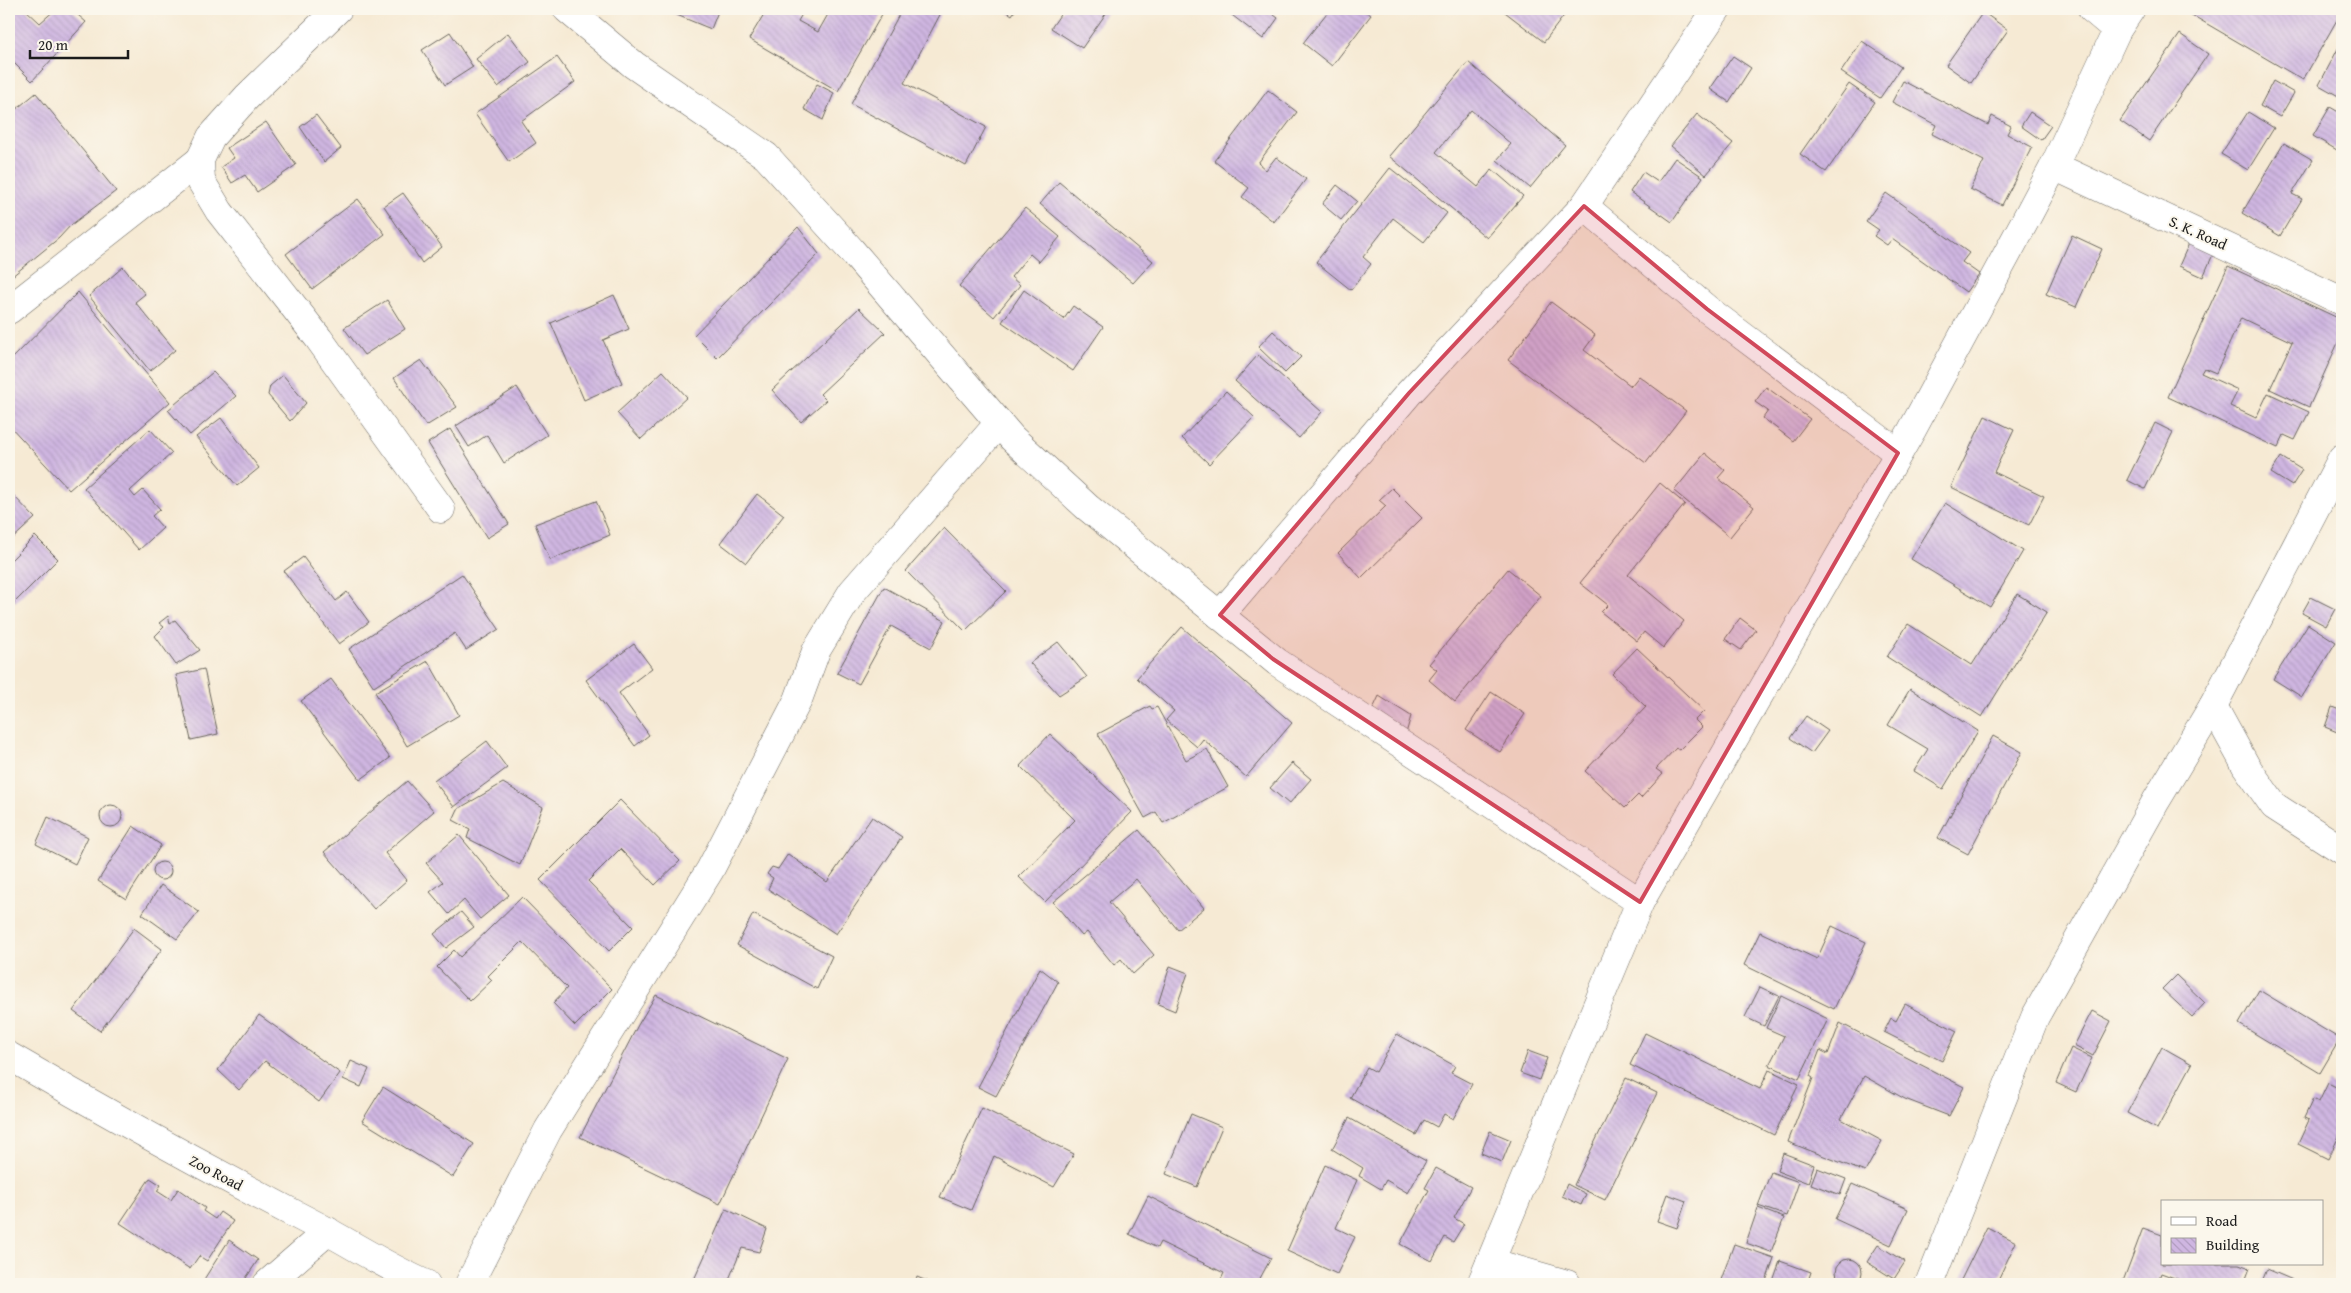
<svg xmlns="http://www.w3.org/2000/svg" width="2351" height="1293" viewBox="0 0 2351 1293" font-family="'Gentium Book Plus',serif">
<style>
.building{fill:url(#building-back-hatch)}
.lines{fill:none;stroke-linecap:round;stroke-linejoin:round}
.street-casing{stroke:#68645c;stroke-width:29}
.street{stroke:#fff;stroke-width:28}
.marked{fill:#d1495b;fill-opacity:0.2;stroke:#d1495b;stroke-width:4;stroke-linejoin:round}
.labels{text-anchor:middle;stroke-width:4;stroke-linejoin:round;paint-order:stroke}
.street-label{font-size:15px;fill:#1c1c1c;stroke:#fbf7ec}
</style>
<defs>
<pattern id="building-back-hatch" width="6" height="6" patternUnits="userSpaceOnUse" patternTransform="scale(1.25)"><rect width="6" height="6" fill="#cfb6e1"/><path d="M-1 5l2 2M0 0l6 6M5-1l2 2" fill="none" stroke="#b19cc0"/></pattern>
</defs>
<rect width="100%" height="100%" fill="#fbf7ec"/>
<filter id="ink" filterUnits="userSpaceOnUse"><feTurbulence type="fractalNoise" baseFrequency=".02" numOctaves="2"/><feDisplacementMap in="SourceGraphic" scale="10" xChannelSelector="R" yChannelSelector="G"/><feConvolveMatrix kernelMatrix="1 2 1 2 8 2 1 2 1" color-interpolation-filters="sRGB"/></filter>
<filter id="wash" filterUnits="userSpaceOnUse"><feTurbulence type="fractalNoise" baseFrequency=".0096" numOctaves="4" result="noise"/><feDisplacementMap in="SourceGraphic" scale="20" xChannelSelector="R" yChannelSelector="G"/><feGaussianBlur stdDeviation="1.12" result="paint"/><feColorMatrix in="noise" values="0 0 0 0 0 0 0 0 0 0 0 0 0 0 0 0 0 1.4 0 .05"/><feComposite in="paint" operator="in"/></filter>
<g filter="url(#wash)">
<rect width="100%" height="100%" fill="#f6ead4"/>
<g id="blocks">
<g class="building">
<polygon points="9,9 25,9 40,23 56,9 71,9 86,22 32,81 9,58"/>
<polygon points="662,9 719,9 711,29"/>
<polygon points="767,9 805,9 798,21 818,32 831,9 885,9 838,91 749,39"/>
<polygon points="902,9 943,9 904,83 986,127 966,166 851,104"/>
<polygon points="1003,9 1016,9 1012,15"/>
<polygon points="1064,9 1109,9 1082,48 1051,28"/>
<polygon points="1224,9 1266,9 1278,18 1263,39"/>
<polygon points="1330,9 1362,9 1371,15 1332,66 1303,43"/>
<polygon points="1501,9 1569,9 1544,42"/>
<polygon points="2193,9 2342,9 2342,11 2303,80 2190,14"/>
<polygon points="1983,12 2008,30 1971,83 1946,65"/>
<polygon points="450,32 473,67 445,85 422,50"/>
<polygon points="508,33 530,62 498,87 476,59"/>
<polygon points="2180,34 2208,54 2149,141 2120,121"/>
<polygon points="1862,41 1901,67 1880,98 1841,72"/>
<polygon points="2342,41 2342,98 2319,85"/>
<polygon points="1733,56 1751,68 1729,102 1710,89"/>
<polygon points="557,57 575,82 521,121 536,143 509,162 475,114"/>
<polygon points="1468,62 1565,145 1530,188 1497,160 1511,144 1471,110 1436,152 1478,187 1492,169 1523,196 1487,238 1389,156"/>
<polygon points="1903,81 1988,125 1992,116 2011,126 2007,134 2032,147 2002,205 1970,189 1984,161 1932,134 1936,125 1892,102"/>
<polygon points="2273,81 2294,93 2280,117 2260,106"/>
<polygon points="817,84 834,93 823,120 804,109"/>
<polygon points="1849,84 1875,102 1826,172 1800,154"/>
<polygon points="1268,90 1297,112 1258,163 1266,170 1276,157 1306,179 1274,222 1242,197 1249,188 1214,161"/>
<polygon points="36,93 116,191 71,225 59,238 11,277 9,274 9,115"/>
<polygon points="2330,107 2342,114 2342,153 2313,136"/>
<polygon points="2030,112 2051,126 2041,140 2021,126"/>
<polygon points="2248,112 2274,128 2248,170 2221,154"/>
<polygon points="1697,114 1733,143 1706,175 1671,146"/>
<polygon points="316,115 341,148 324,162 300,127"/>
<polygon points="266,122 296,165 257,192 245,175 232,183 221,167 234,158 227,148"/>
<polygon points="2284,143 2313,160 2292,194 2302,199 2280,236 2242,213"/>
<polygon points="1675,158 1703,177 1672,222 1630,192 1643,172 1658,182"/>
<polygon points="1390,168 1447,213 1424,242 1393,218 1363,257 1371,264 1351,290 1316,262"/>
<polygon points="1059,182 1153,261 1133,283 1040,204"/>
<polygon points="1337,185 1357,201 1341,220 1322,204"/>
<polygon points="403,193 442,247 422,263 384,206"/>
<polygon points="1886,193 1969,253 1962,262 1979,274 1966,292 1892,239 1887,245 1874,236 1879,230 1866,221"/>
<polygon points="358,199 385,234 312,289 286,254"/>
<polygon points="1025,208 1060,237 1039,262 1030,254 1011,277 1020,285 994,317 959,286"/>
<polygon points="798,227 819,254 717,358 694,335"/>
<polygon points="2072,235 2102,249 2076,307 2046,294"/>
<polygon points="2191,239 2215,250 2203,277 2179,266"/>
<polygon points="2228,266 2342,320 2342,334 2309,407 2270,389 2292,342 2241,318 2216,373 2204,368 2201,373 2238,390 2230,406 2256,418 2268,393 2309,412 2295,440 2284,435 2278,448 2168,397"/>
<polygon points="123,267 145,294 135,302 175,350 150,371 89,296"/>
<polygon points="1024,290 1064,319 1073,306 1103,327 1073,371 1002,322"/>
<polygon points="78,292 170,402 69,490 9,425 9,362"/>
<polygon points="614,295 629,329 603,340 622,383 584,400 551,323"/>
<polygon points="387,300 405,329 364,355 344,328"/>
<polygon points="1551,302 1595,335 1584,350 1631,386 1639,376 1686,411 1646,463 1508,360"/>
<polygon points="859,308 885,333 820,394 826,400 801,422 772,390"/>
<polygon points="1273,331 1301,357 1285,373 1258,347"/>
<polygon points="1258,355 1322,412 1299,438 1235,381"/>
<polygon points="421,360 457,407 426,426 394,378"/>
<polygon points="663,371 687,397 641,439 617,413"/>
<polygon points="213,372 236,396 190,435 168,410"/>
<polygon points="283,375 306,403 290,421 268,395 270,386"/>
<polygon points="517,387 547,435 504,463 487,435 469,447 456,426"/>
<polygon points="1766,387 1810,419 1793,441 1763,418 1768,411 1755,402"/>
<polygon points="1226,391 1254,417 1209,464 1182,438"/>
<polygon points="1985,416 2014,430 1994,472 2044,496 2029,525 1951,487"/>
<polygon points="221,418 259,468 237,486 196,437"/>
<polygon points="2155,423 2173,432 2145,489 2127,480"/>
<polygon points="150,429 172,453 130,491 135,497 143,490 160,509 152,516 163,528 139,550 84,488"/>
<polygon points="450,429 509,524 487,538 428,443"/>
<polygon points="1705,453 1725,470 1718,478 1754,507 1730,537 1674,491"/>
<polygon points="2281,457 2302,470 2292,486 2271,473"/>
<polygon points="1660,483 1685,504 1628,575 1684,621 1663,648 1644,632 1637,641 1601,612 1608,605 1580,583"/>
<polygon points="1392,488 1422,518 1361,578 1338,553 1386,506 1379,500"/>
<polygon points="757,494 784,515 746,563 720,543"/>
<polygon points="13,495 35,518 9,542 9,500"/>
<polygon points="596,501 610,535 550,560 535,524"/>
<polygon points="1945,503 2023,551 1990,607 1911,559"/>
<polygon points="944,528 1006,591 965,631 906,571"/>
<polygon points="35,536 58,559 15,602 9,597 9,562"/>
<polygon points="303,557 336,601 347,592 369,622 339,644 284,571"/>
<polygon points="1508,569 1541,596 1455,702 1429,680 1437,670 1429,664"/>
<polygon points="462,574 499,629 466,650 455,633 374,687 349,649"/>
<polygon points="884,587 945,621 931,648 891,626 859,684 837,673"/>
<polygon points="2017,594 2047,612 1982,717 1887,657 1908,624 1972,665"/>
<polygon points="2311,597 2335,609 2326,626 2302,613"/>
<polygon points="168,616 170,623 175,620 200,650 176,665 155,636 164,627 159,623"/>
<polygon points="1740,618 1756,630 1741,650 1725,639"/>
<polygon points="2308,624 2336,642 2302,697 2273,679"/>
<polygon points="1182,627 1292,723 1246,777 1203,739 1197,747 1166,720 1174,711 1137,678"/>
<polygon points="1058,642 1087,677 1059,695 1030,663"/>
<polygon points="634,644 652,668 619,693 649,735 635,746 586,680"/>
<polygon points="1637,648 1704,711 1695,720 1702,727 1679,750 1676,748 1656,769 1663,774 1641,798 1638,795 1625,808 1585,771 1646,707 1612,674"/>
<polygon points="428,661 459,715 407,746 375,692"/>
<polygon points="204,669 218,734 191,740 176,675"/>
<polygon points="331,679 390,758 360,780 301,701"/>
<polygon points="1910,689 1978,731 1943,789 1914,771 1928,749 1888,725"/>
<polygon points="1491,692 1525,714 1500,752 1466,730"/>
<polygon points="1379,696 1411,716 1405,737 1373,718 1373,709"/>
<polygon points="1150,706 1152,709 1157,707 1186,760 1207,749 1228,787 1163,823 1156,812 1145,818 1098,734"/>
<polygon points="2332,707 2342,711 2342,734 2325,727"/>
<polygon points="1806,716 1828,731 1812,753 1790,738"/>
<polygon points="1050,734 1132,812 1045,902 1019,877 1075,820 1020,766"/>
<polygon points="1993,736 2022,752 1968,854 1938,838"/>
<polygon points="487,741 507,768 454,807 434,781"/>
<polygon points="1292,763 1311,779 1289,804 1270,788"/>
<polygon points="407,781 434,811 385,853 407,880 374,909 324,852"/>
<polygon points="503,783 543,807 520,865 467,838 470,829 453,820 458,809"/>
<polygon points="620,800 680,861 655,885 620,849 588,881 633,927 609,951 540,880"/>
<circle cx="111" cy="816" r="11"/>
<polygon points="48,817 88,837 75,864 36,844"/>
<polygon points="872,817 902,837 836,934 768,889 773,878 767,874 772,867 778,869 788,854 827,882"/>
<polygon points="133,826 161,845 126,899 98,881"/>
<polygon points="1139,830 1204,908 1178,930 1136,879 1109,902 1154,955 1133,974 1121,959 1114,965 1087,932 1082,936 1053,902"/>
<polygon points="459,835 509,895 480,919 464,900 449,914 430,892 443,882 426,863"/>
<circle cx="162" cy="871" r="9"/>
<polygon points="161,885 199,912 177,939 142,914"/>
<polygon points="522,897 612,989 575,1026 553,1003 567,988 522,942 488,976 492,980 470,1001 437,967 454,950 460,957"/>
<polygon points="461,912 474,927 446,948 434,934"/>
<polygon points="753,914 832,956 817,989 737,945"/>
<polygon points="1832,926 1866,942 1834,1009 1744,965 1760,932 1817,959"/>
<polygon points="134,928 162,949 100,1031 73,1011"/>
<polygon points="1170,966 1188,973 1175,1011 1158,1004"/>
<polygon points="1040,968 1058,982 996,1096 978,1087"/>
<polygon points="2176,975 2205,1003 2192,1017 2162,989"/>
<polygon points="1760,987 1779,996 1764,1026 1745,1017"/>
<polygon points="2259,990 2340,1039 2320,1073 2239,1024"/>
<polygon points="656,995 788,1059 720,1204 580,1137 638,1025"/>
<polygon points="1781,996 1828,1019 1799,1079 1769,1065 1784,1036 1766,1028"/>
<polygon points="1905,1004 1957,1031 1942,1061 1884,1032 1891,1018 1896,1021"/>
<polygon points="2092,1011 2111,1021 2093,1056 2074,1046"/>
<polygon points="259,1015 340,1073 319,1102 265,1061 239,1090 218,1070"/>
<polygon points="1840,1023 1964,1087 1949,1116 1905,1099 1864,1076 1841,1119 1882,1141 1865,1172 1788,1142 1813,1078 1810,1076 1820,1050 1828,1054"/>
<polygon points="1645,1033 1760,1089 1769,1070 1799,1084 1774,1135 1630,1065"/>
<polygon points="1397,1034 1455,1066 1451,1073 1472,1084 1453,1119 1444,1114 1437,1127 1424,1120 1416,1135 1350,1098 1367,1067 1376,1072"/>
<polygon points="2162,1047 2192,1064 2157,1129 2127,1113"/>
<polygon points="2071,1048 2092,1058 2076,1092 2056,1083"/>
<polygon points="1528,1051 1547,1058 1539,1080 1520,1073"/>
<polygon points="351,1061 369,1069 361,1087 343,1079"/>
<polygon points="1626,1078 1657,1093 1605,1200 1574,1185"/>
<polygon points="2328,1083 2342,1090 2342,1135 2340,1134 2328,1159 2298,1144 2309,1120 2304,1118 2313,1099 2319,1102"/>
<polygon points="383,1087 474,1144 453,1177 362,1121"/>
<polygon points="982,1108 1074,1154 1054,1187 994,1156 971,1210 940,1197"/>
<polygon points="1191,1114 1222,1127 1197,1187 1166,1174"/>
<polygon points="1349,1118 1426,1161 1408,1193 1386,1180 1381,1189 1359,1176 1363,1168 1332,1149"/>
<polygon points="1490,1131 1511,1140 1502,1162 1481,1153"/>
<polygon points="1783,1153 1814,1165 1808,1183 1777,1171"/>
<polygon points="1325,1165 1357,1180 1336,1228 1355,1237 1337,1274 1287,1251"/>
<polygon points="1436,1168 1471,1187 1454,1218 1464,1224 1453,1242 1445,1237 1432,1261 1400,1244 1429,1190 1425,1188"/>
<polygon points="1817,1168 1846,1179 1840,1195 1811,1184"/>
<polygon points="1771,1172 1799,1182 1787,1216 1758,1206"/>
<polygon points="150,1178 161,1185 157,1191 171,1200 178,1189 205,1208 203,1211 215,1219 220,1212 233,1221 207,1261 199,1256 190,1269 120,1223"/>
<polygon points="1567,1184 1586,1194 1581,1205 1562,1196"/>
<polygon points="1852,1184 1908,1209 1891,1245 1835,1219"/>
<polygon points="1667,1194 1686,1201 1677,1228 1657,1221"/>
<polygon points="1148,1196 1271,1258 1257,1284 1219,1284 1224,1273 1160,1242 1157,1248 1129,1234"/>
<polygon points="1758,1208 1784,1218 1771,1252 1746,1243"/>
<polygon points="726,1209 767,1229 759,1252 742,1248 727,1284 692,1284"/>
<polygon points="1987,1227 2016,1242 1996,1284 1959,1284"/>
<polygon points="2143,1228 2162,1235 2162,1264 2239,1264 2250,1268 2244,1284 2191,1284 2161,1273 2157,1284 2122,1284"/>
<polygon points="229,1240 258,1260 242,1284 201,1284"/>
<polygon points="1734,1244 1774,1258 1765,1284 1733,1284 1721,1280"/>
<polygon points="1878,1245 1905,1262 1894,1279 1867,1262"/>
<circle cx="1849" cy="1272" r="13"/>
<polygon points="1780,1261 1811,1272 1807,1284 1772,1284"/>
<polygon points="2267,1269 2302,1284 2261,1284"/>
<polygon points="917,1277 934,1284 914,1284"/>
</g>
</g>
</g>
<g filter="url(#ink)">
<use href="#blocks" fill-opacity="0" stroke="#68645c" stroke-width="1"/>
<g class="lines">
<g class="street-casing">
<g id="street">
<polyline points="338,9 247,97 211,137 200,160 201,181 219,211 319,339 441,509"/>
<polyline points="567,9 634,65 766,156 851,250 1012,438 1087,507 1277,662 1640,902"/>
<polyline points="2092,9 2117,30"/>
<polyline points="2054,166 2342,301"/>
<polyline points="1584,206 1707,309 1898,453"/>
<polyline points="9,310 200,160"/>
<polyline points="1220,615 1409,393 1584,206 1717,9"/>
<polyline points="2213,706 2246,766 2274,806 2342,850"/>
<path d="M9 1056C108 1114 208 1169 310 1222 349 1242 386 1267 426 1284"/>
<polyline points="1490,1262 1567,1284"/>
<polyline points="267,1284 328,1231"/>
<polyline points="469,1284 548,1130 710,870 798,700 816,651 852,592 999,423"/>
<polyline points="1481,1284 1640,902 1912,430 2025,221 2054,166 2117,30 2131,9"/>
<polyline points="1929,1284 2035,1017 2156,801 2213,706 2342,458"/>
</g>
</g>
<use href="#street" class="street"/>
</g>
</g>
<path class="marked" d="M1584 206 1707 309 1898 453 1640 902 1273 659 1220 615 1409 393Z"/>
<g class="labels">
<g class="street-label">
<text transform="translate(2198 233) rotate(24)" y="5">S. K. Road</text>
<text transform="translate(216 1173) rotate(28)" y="5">Zoo Road</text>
</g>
</g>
<rect width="2351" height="1293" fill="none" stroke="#fbf7ec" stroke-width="30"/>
<rect x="2161" y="1200" width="162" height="65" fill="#fbf7ec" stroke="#a29f99"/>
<rect x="2171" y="1217" width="25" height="8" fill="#ffffff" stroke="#a29f99"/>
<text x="2206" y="1226" font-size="15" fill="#1c1c1c">Road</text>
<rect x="2171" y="1238" width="25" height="15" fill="url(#building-back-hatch)" stroke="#a29f99"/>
<text x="2206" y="1250" font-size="15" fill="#1c1c1c">Building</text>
<path d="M30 50v8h98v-8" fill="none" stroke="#1c1c1c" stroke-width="2.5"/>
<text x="38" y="50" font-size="15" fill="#1c1c1c" stroke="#fbf7ec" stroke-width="4" paint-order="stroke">20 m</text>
</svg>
